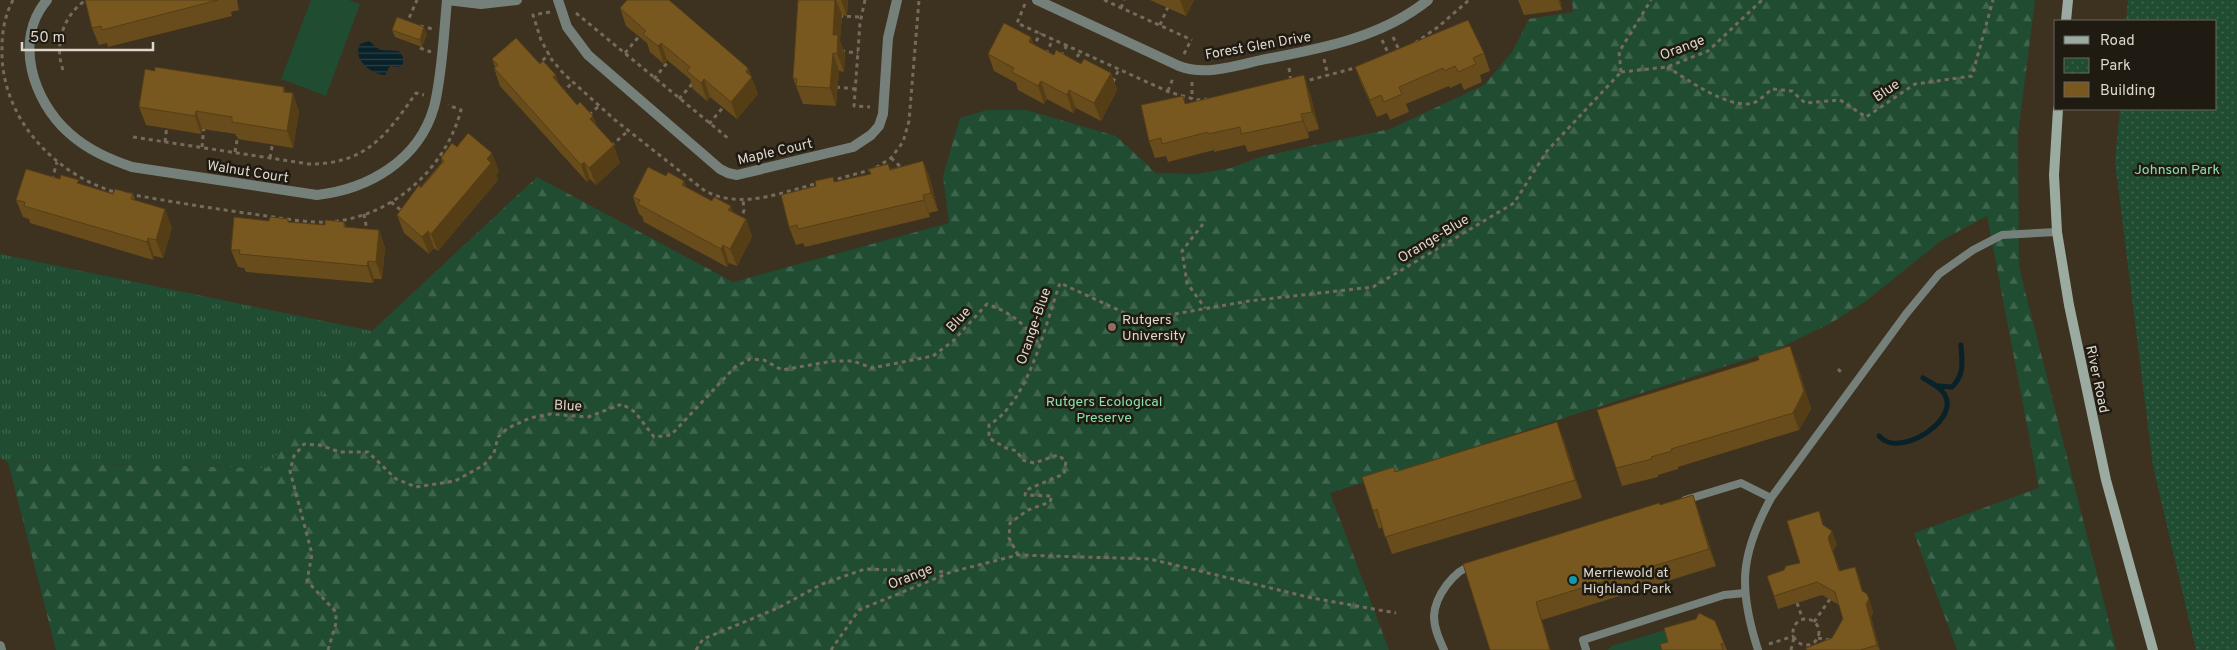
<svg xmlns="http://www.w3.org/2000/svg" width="2237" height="650" viewBox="0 0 2237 650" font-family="Overpass,sans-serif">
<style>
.grass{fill:url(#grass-tufts)}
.forest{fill:url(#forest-firs)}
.park{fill:url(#park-dots)}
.pitch{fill:#204c32}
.water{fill:url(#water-rules)}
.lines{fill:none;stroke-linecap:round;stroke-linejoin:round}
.stream{stroke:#092129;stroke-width:5}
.path{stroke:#756b5c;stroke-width:3;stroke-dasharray:4 4;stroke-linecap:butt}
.lane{stroke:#76807a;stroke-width:8}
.street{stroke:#76807a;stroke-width:10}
.secondary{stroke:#9baba1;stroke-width:10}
.wall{fill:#684c1c}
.shaded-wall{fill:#553e16}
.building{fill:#795820;stroke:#553e16}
.education-dot{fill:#8d6e63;stroke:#1f1a12;stroke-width:2}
.culture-dot{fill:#0f9aa8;stroke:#1f1a12;stroke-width:2}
.labels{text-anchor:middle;stroke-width:5;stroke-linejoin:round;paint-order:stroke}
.street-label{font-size:14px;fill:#ded7cc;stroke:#1f1a12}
.park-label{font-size:14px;fill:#8ae0ab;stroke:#1f1a12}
.poi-label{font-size:14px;fill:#ded7cc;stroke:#1f1a12;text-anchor:start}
</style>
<defs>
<pattern id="grass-tufts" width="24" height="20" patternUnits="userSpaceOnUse" patternTransform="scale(1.25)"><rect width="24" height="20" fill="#204c32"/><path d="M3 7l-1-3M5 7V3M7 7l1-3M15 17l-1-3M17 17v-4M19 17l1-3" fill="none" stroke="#40654e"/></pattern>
<pattern id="forest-firs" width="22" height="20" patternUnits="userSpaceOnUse" patternTransform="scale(1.25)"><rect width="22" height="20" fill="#204c32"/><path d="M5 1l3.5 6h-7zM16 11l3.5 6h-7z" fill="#40654e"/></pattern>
<pattern id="park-dots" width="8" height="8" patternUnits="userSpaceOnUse" patternTransform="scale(1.25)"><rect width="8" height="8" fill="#204c32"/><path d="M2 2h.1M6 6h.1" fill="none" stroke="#40654e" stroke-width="1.8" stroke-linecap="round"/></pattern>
<pattern id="water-rules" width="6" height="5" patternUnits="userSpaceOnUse" patternTransform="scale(1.25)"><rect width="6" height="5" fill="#092129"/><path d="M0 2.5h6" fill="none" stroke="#2c4047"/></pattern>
</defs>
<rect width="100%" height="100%" fill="#3d3120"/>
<polygon class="grass" points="0,254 372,331 267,468 8,462 0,458"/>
<polygon class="forest" points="1572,0 2035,0 2018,134 2019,267 2116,650 1957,650 1914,533 2039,488 1987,216 1942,240 1866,301 1831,323 1776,350 1330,493 1389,650 56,650 8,462 267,468 372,331 537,177 733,282 949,223 943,176 960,118 987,110 1026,110 1116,136 1156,173 1197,174 1231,168 1260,157 1390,129 1484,85 1512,52 1529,19 1573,12"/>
<polygon class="park" points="2128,0 2237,0 2237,650 2196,650 2153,466 2115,162 2120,109 2216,109 2216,21 2126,21"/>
<g class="pitch">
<polygon points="311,0 349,0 360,4 326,96 281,79"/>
<polygon points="1669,629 1671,650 1608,650 1611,646"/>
</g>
<path class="water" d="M369 41 380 50 399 51 403 57V64L399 67 390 66 385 75C371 74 352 59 360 44Z"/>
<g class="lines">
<g class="stream">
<path d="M1938 386 1952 387C1965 374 1962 362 1961 345"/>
<path d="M1879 436C1881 438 1885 441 1888 442 1910 450 1958 419 1945 395 1941 387 1931 383 1923 378"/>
</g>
<g class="path">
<path d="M13 0C5 15 2 31 2 48 0 117 54 175 118 193"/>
<polyline points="865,0 860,23 854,106 870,107"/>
<polyline points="1104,0 1192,40"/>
<polyline points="1025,4 1017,23 1169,92 1197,100 1207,99"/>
<polyline points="1121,8 1124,0"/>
<path d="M550 12 533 15 541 40 552 60 564 74 615 120 705 191C742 210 782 192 819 183"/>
<polyline points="576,13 729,139"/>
<polyline points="839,16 860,17"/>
<polyline points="406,25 417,0"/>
<polyline points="1160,25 1171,0"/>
<polyline points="420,26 433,29"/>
<polyline points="1393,37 1399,50"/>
<polyline points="1382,40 1389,55"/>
<polyline points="1415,43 1438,27 1469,0"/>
<polyline points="420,48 431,52"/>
<polyline points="1032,48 1041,33"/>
<polyline points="841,51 858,53"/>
<polyline points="625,53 641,34"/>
<polyline points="1046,54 1053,39"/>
<polyline points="1184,54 1191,40"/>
<polyline points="1061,56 1067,45"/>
<polyline points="1324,59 1328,76"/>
<polyline points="1073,64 1080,52"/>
<polyline points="537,66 549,54"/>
<path d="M1667 67C1687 79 1729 110 1753 103 1759 101 1767 93 1772 89L1792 91 1805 103 1840 100 1866 117 1915 84 1972 76 1993 0"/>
<polyline points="1289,68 1291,82"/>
<path d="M63 70C54 45 63 15 86 0"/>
<polyline points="1621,72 1667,67 1708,51 1762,0"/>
<polyline points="1621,72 1619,52 1651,0"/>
<polyline points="654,79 671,58"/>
<polyline points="1113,82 1119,69"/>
<polyline points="1192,82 1192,99"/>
<polyline points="1302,82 1359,67"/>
<polyline points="836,87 855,89"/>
<polyline points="1168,91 1173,78"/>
<polyline points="562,93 573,82"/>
<polyline points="679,99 693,83"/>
<polyline points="589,115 599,106"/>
<polyline points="709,124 725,105"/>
<path d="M133 137 309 164C366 164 386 136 416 93L424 95"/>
<polyline points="165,142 167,125"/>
<polyline points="611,146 628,131"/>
<polyline points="202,147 204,126"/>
<polyline points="235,152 238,134"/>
<polyline points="270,158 273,141"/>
<polyline points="891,158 903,169"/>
<polyline points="52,180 57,162"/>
<polyline points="830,181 874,169 891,158 903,142 909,121 919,0"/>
<path d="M129 194C172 202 216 209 260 215 282 218 305 223 328 222 391 218 445 170 461 110L448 105"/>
<polyline points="391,202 403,212"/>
<polyline points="364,214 367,231"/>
<polyline points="741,221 744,210 743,200"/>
<polyline points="1203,224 1182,251 1187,283 1205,308"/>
<polyline points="1838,369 1842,373"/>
<path d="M1018 555 1009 538 1010 523 1028 510 1050 502 1052 496 1025 495 1026 490 1064 474 1066 461 1058 455 1034 463 1022 460 1017 451 1006 448 989 438V425C1030 400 1044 327 1060 283L1140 320 1249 301 1373 287 1514 203 1547 151 1621 72"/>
<polyline points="1797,603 1803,620"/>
<circle cx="1806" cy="632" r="13"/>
<polyline points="1814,622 1830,599"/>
<polyline points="1818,638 1829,640"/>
<polyline points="1769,644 1794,636"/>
<path d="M328 650 336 623V612L307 581 312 554 290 471 294 456 304 444 319 445 340 452H368L396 479 416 487 455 481 484 465 494 453 498 437 508 428 530 418 550 414 588 417 622 404 635 412 654 437 671 435 735 367 750 359 764 360 782 370 833 361H853L872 368 933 356 953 341 987 304C1009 312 1025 323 1038 343"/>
<polyline points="696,650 703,639 778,608 822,584 865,569 947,572"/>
<polyline points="831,650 859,610 951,572 1018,555 1150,559 1312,598 1396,613"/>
<polyline points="1791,650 1794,637"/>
</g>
<g class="lane">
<polyline points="1685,500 1741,483 1771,498"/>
<path d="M1444 650C1439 639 1434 628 1434 616 1435 596 1454 570 1473 565"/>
<polyline points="1586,650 1583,640 1724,595 1745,593"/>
<path d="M1758 650C1738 588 1740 555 1771 498L1906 314 1939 274 1973 250 2002 235 2057 232"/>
</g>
<g class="street">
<path d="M47 0C13 40 33 101 69 133 88 150 109 159 132 167L317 195C369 189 419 160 434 107 442 77 444 32 447 0"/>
<polyline points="447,0 481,4 517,0"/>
<polyline points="558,0 567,27 588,55 720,169 728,173 737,175 853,147 871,135 879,126 883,114 888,38 897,0"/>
<path d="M1037 0 1179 66C1205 76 1235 66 1261 60 1319 49 1381 38 1428 0"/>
<polyline points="0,646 1,650"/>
</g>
<g class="secondary">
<polyline points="2066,21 2068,0"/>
<polyline points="2058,109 2054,175 2057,232 2069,305 2106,480 2153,650"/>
</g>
</g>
<g class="wall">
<polygon points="85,0 237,0 239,10 231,12 232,16 108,47 107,43 99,45 92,28"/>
<polygon points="798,0 848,0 847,16 842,15 840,41 845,53 844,72 839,71 836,106 803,104 793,78"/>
<polygon points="1150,0 1194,0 1186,16"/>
<polygon points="1518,0 1560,0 1562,10 1524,15"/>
<polygon points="620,8 748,68 758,94 737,119 710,97 707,101 693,89 690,79 667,60 664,64 650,52 647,43 626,26"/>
<polygon points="392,30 427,34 422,47 395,37"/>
<polygon points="1034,45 1054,55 1111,73 1117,90 1101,121 1076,108 1073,113 1047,99 1044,104 1018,90 1016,83 994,71 988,54"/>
<polygon points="1484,53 1490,71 1480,75 1482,82 1464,90 1461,83 1450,88 1449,86 1406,104 1409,112 1390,120 1387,113 1377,117 1362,85 1355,67"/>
<polygon points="492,59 540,64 556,75 559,85 597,127 620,163 596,185 590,179 587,182 500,86 494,68 495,67"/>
<polygon points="284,87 285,92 299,111 293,148 238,139 236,134 202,129 201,134 146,125 139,107"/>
<polygon points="1310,93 1319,129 1308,132 1309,138 1248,152 1245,145 1214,152 1214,150 1168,162 1166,156 1155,158 1149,141 1183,96 1186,104"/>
<polygon points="457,147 499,171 496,175 498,180 438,251 434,248 429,254 404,233 397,215 442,162 441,158"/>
<polygon points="923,161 930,179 938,211 929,213 930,217 805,247 803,243 796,245 789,227 816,186 833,177 834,182 871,174 888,164 890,169"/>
<polygon points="666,176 684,181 686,187 746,219 752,237 737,266 729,263 727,267 644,222 642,216 639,214 633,197"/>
<polygon points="60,179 80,184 113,194 133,194 135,200 172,227 163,258 154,256 153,260 30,223 29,219 23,217 16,200"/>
<polygon points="269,221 325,225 344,222 346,227 379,230 385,248 382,279 374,279 373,283 246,272 244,268 238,267 231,250"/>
<polygon points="1797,364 1811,409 1799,430 1678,467 1678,469 1658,475 1658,477 1622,486 1616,468"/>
<polygon points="1564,440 1582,498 1392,554 1382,527 1379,529 1373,511 1396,471"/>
<polygon points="1693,495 1699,513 1716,566 1542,620 1463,564"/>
<polygon points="1824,525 1837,544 1833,551 1840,571 1855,567 1863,592 1867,594 1873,612 1871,617 1880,650 1807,650 1832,638 1843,619 1839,605 1822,595 1778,609 1774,596 1784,570 1800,563"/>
<polygon points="1724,643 1727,650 1662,650"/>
</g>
<g class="shaded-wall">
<polygon points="835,0 836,0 842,15 840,41 845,53 844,72 837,54 833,35"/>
<polygon points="841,0 848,0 847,16"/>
<polygon points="1180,0 1194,0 1186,16"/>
<polygon points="1558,0 1560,0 1562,10"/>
<polygon points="424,27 427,34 422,47 420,40"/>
<polygon points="1031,37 1038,55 1029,42"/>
<polygon points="661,43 667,60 664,64 658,46"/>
<polygon points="833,53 839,71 836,106 830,88"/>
<polygon points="748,68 758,94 737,119 731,102"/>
<polygon points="1111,73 1117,90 1101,121 1094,103"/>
<polygon points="556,75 562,92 553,77"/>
<polygon points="1304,75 1310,93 1319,129 1312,112"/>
<polygon points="704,79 710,97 707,101 701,83"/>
<polygon points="1041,81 1047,99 1044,104 1038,86"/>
<polygon points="1069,90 1076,108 1073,113 1067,95"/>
<polygon points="293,93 299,111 293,148 287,131"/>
<polygon points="196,111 202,129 201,134 195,116"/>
<polygon points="1301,114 1308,132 1309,138 1303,121"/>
<polygon points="593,116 600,133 590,119"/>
<polygon points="614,145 620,163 596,185 589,168"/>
<polygon points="492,153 499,171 496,175 498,180 438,251 431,234"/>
<polygon points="923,161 930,179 938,211 931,193"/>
<polygon points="584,162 590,179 587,182 581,165"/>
<polygon points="684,181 690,198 682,185"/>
<polygon points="923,195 929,213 930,217 924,200"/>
<polygon points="731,206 737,223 728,210"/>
<polygon points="165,209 172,227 163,258 156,240"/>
<polygon points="746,219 752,237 737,266 730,249"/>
<polygon points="379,230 385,248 382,279 376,262"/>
<polygon points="428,231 434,248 429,254 422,237"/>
<polygon points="148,238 154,256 153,260 147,242"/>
<polygon points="723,245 729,263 727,267 721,249"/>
<polygon points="368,261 374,279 373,283 367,266"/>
<polygon points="1790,346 1797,364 1811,409 1799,430 1793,413"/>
<polygon points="1557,422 1564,440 1582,498 1575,480"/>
<polygon points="1693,495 1699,513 1716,566 1709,549"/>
<polygon points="1832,531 1837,544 1833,551 1828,538"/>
<polygon points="1855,567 1860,579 1866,604 1869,599 1873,612 1871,617 1880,650 1879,650 1877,645"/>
<polygon points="1536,602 1542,620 1551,650 1550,650"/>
</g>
<g class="building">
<polygon points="85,0 218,0 102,30 101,26 92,28"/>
<polygon points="627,0 669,0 748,68 746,72 752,77 731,102 704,79 701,83 687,71 690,67 661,43 658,46 643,34 646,31 620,8"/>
<polygon points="798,0 835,0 833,35 838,35 837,54 833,53 830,88 796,86 797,79 793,78"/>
<polygon points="397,17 424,27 420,40 392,30"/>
<polygon points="1468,20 1484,53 1473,58 1476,64 1458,72 1455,66 1444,71 1443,68 1399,87 1402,94 1384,102 1381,95 1370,100 1355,67"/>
<polygon points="1004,23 1031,37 1029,42 1054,55 1056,50 1081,64 1084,59 1111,73 1094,103 1069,90 1067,95 1041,81 1038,86 1012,72 1014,68 988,54"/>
<polygon points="516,38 540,64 543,61 556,75 553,77 577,105 580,102 593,116 590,119 614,145 589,168 584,162 581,165 494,68 498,65 492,59"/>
<polygon points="155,67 284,87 283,92 293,93 287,131 232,122 232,117 196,111 195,116 139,107 145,69 155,71"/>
<polygon points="1304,75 1312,112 1301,114 1303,121 1241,134 1240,127 1208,134 1208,132 1162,144 1161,138 1149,141 1141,105 1183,96 1185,104"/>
<polygon points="468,133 492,153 487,159 491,163 431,234 428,231 422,237 397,215 419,185 421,188 444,161 441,158 452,143 457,147"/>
<polygon points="923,161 931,193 923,195 924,200 798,229 797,225 789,227 781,195 816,186 815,181 833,177 834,182 871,174 869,169 888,164 890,170"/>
<polygon points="648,167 666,176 668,172 684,181 682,185 712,201 714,197 731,206 728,210 746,219 730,249 723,245 721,249 638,204 640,200 633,197"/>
<polygon points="26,169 60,179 61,175 79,180 77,183 113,194 115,189 133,194 131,199 165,209 156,240 148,238 147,242 24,206 25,202 16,200"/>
<polygon points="234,217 269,221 270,217 288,219 288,222 325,225 325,220 344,222 344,227 379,230 376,262 368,261 367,266 239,254 240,250 231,250"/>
<polygon points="1790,346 1804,391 1793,413 1671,449 1672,451 1651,457 1652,459 1616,468 1597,410 1759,360 1758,356"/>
<polygon points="1557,422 1575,480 1385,537 1377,509 1373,511 1362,477 1394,467 1395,472"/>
<polygon points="1693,495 1709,549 1536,602 1550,650 1490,650 1463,564 1659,503 1660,505"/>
<polygon points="1819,511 1823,525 1832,531 1828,538 1839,571 1855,567 1862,591 1867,594 1869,599 1866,604 1877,645 1860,650 1807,650 1806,648 1832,638 1843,619 1835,592 1817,582 1774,596 1767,576 1784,570 1786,566 1800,563 1787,521"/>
<polygon points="1699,613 1715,621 1724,643 1721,644 1723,650 1662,650 1660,644 1668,642 1664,628 1696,619"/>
</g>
<circle class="education-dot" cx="1112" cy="327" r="5"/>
<circle class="culture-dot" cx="1573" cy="580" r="5"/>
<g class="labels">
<g class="street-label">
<text transform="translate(1258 45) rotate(-10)" y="5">Forest Glen Drive</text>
<text transform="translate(1682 47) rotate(-21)" y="5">Orange</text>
<text transform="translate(1886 90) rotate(-34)" y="5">Blue</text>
<text transform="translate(775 151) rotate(-13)" y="5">Maple Court</text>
<text transform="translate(248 171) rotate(9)" y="5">Walnut Court</text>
<text transform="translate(1433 238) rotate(-31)" y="5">Orange-Blue</text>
<text transform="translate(958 319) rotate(-47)" y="5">Blue</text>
<text transform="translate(1033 326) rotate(-71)" y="5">Orange-Blue</text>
<text transform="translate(2098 379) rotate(78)" y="5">River Road</text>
<text transform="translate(568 405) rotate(3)" y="5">Blue</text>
<text transform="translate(910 576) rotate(-22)" y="5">Orange</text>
</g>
<g class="park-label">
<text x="2177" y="174">Johnson Park</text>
<text x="1104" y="406">Rutgers Ecological<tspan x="1104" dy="16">Preserve</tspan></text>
</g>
<g class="poi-label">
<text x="1122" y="324">Rutgers<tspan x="1122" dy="16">University</tspan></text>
<text x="1583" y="577">Merriewold at<tspan x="1583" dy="16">Highland Park</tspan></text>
</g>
</g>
<rect x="2054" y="20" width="162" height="90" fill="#1f1a12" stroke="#6b665c"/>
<rect x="2064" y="36" width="25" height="8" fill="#9baba1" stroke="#6b665c"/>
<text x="2100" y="45" font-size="15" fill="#ded7cc">Road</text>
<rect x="2064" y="58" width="25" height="15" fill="url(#park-dots)" stroke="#6b665c"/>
<text x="2100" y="70" font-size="15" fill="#ded7cc">Park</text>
<rect x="2064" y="82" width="25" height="15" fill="#795820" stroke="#6b665c"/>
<text x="2100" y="95" font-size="15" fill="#ded7cc">Building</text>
<path d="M22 42v8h131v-8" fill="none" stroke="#ded7cc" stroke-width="2.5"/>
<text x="30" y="42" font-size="15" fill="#ded7cc" stroke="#1f1a12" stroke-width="4" paint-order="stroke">50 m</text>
</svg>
